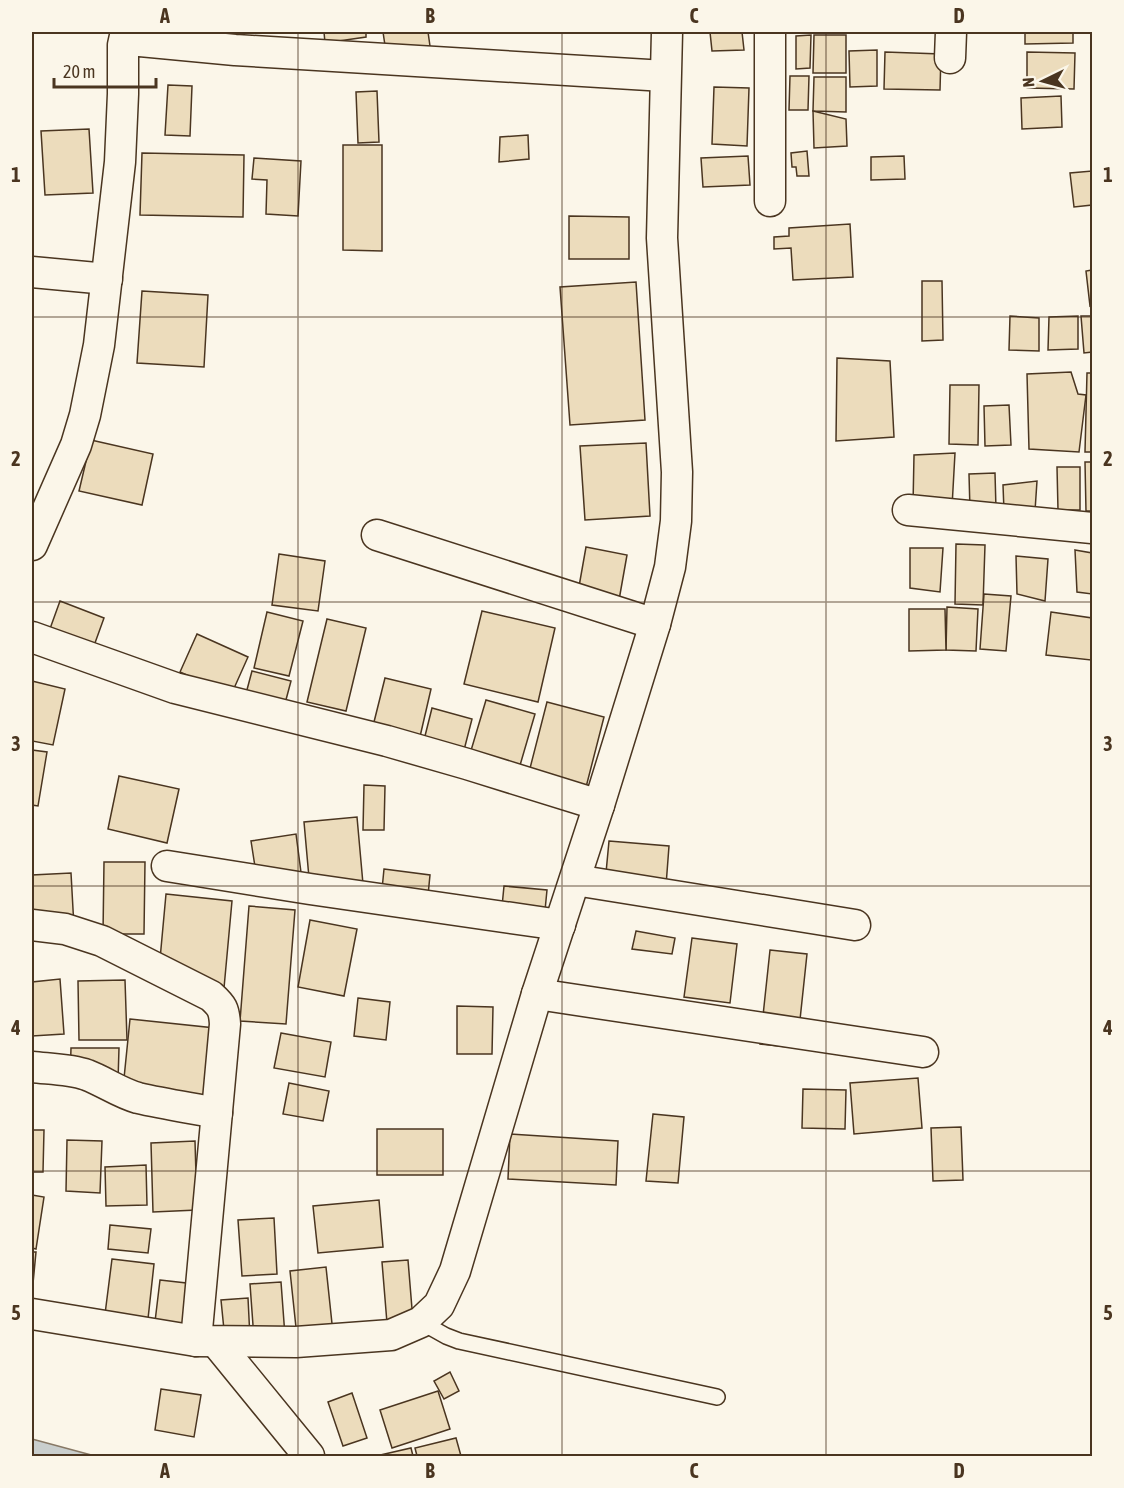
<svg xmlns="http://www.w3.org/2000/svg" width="1124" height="1488" viewBox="0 0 1124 1488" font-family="'Asap Condensed',sans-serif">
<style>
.water{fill:#c9cecd;stroke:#887966;stroke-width:1.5}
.building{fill:#ecdcbc;stroke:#4a3520;stroke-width:1.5}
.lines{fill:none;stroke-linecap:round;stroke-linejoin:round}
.lane-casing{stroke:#4a3520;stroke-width:18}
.street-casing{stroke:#4a3520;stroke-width:33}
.lane{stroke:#fbf6e9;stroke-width:15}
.street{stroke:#fbf6e9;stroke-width:30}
.grid{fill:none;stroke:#4a3520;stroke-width:1.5;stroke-opacity:0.55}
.neatline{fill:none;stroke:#4a3520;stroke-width:2}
.grid-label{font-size:20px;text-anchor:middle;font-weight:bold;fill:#4a3520}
</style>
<rect width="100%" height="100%" fill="#fbf6e9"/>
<polygon class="water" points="32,1439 95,1456 32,1456"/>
<g class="building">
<polygon points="324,32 366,32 366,37 325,43"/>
<polygon points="383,32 428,32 430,46 386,52"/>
<polygon points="710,32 742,32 744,50 712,51"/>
<polygon points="1025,32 1073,32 1073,43 1025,44"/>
<polygon points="811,35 810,68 796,69 796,36"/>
<polygon points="814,35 846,35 846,73 813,73"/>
<polygon points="877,50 877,86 850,87 849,51"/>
<polygon points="885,52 941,54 940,90 884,89"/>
<polygon points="1027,52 1075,53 1074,89 1027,88"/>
<polygon points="790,76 809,76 808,110 789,110"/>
<polygon points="814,77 846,77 846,112 813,111"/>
<polygon points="168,85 192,86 190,136 165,135"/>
<polygon points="714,87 749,88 747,146 712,144"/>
<polygon points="377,91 379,142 358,143 356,92"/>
<polygon points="1061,96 1062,127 1022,129 1021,98"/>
<polygon points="813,111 846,119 847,146 814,148"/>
<polygon points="89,129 93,193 45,195 41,131"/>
<polygon points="528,135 529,159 499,162 500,137"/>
<polygon points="343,145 382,145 382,251 343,250"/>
<polygon points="807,151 809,176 797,176 796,167 792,167 791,153"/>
<polygon points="142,153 244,155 243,217 140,215"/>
<polygon points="748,156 750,185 703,187 701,158"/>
<polygon points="904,156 905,179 871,180 871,157"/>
<polygon points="254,158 301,161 298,216 266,214 267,180 252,179"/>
<polygon points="1092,171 1092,205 1074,207 1070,173"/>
<polygon points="569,216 629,217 629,259 569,259"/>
<polygon points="850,224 853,277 793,280 791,248 774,249 774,237 789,236 789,228"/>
<polygon points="1092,270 1092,305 1090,306 1086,271"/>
<polygon points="922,281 942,281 943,340 922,341"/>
<polygon points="636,282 645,420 570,425 560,287"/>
<polygon points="142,291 208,295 204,367 137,363"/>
<polygon points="1010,316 1039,318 1039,351 1009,350"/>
<polygon points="1078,316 1078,349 1048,350 1049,317"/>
<polygon points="1081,316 1092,316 1092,352 1084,353"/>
<polygon points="837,358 890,361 894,437 836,441"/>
<polygon points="1071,372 1078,394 1086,395 1079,452 1029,449 1027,374"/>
<polygon points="1087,373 1092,373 1092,452 1085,452"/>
<polygon points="950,385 979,385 978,445 949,444"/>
<polygon points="1009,405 1011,445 985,446 984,406"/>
<polygon points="91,440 153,454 142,505 79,491"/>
<polygon points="646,443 650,516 585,520 580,446"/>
<polygon points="955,453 952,507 913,505 914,455"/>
<polygon points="1085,462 1092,462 1092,511 1086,511"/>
<polygon points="1057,467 1080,467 1080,510 1058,510"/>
<polygon points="995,473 996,509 970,510 969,474"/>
<polygon points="1037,481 1035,511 1004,511 1003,485"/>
<polygon points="956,544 985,545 983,605 955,604"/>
<polygon points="586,547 627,555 616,617 575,609"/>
<polygon points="910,548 943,548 940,592 910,588"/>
<polygon points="1075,550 1092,553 1092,594 1077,592"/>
<polygon points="279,554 325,561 318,611 272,605"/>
<polygon points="1016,556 1048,559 1045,601 1017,594"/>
<polygon points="984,594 1011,596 1006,651 980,649"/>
<polygon points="60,601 104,618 91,654 47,637"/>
<polygon points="947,607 978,609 976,651 946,650"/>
<polygon points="909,609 945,609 946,650 909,651"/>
<polygon points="482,611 555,628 538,702 464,684"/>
<polygon points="267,612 303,621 289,676 254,668"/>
<polygon points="1051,612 1092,618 1091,660 1046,655"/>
<polygon points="327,619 366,628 346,711 307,702"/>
<polygon points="197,634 248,657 231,695 180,672"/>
<polygon points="252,671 291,681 283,711 244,701"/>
<polygon points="385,678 431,689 419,741 372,730"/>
<polygon points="32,681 65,689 53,745 32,741"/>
<polygon points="486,700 535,714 516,779 467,764"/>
<polygon points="547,702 604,717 584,795 527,780"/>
<polygon points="432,708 472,719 463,754 423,744"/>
<polygon points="32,750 47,752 38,806 32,805"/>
<polygon points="119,776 179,789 167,843 108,829"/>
<polygon points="364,785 385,786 384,830 363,830"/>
<polygon points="357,817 363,884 310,889 304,822"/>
<polygon points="296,834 302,880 258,886 251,841"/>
<polygon points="609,841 669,846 665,899 604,894"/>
<polygon points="104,862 145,862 144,934 103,934"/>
<polygon points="384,869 430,875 426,916 380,910"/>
<polygon points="71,873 74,927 32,929 32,875"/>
<polygon points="504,886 547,890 543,931 500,927"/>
<polygon points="166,894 232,901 224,988 158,981"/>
<polygon points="249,906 295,910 286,1024 240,1021"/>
<polygon points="310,920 357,929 344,996 298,987"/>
<polygon points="636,931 675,938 672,954 632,949"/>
<polygon points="692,938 737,944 730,1003 684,997"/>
<polygon points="770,950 807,954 797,1048 760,1044"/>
<polygon points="60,979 64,1034 32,1036 32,982"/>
<polygon points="125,980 127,1040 79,1040 78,981"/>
<polygon points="358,998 390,1002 386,1040 354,1036"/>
<polygon points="457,1006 493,1007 492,1054 457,1054"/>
<polygon points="130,1019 215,1028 206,1117 121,1108"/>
<polygon points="281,1033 331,1042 325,1077 274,1068"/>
<polygon points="71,1048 119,1048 118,1081 70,1080"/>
<polygon points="918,1078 922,1128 854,1134 850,1083"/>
<polygon points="289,1083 329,1091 323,1121 283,1114"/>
<polygon points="803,1089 846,1090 845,1129 802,1128"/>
<polygon points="653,1114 684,1117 678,1183 646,1181"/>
<polygon points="961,1127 963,1180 933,1181 931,1128"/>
<rect x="377" y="1129" width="66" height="46"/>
<polygon points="32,1130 44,1130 43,1172 32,1172"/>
<polygon points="510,1134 618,1141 616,1185 508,1179"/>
<polygon points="67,1140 102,1141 100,1193 66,1191"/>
<polygon points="195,1141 197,1210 153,1212 151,1143"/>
<polygon points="146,1165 147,1205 106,1206 105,1167"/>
<polygon points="32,1195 44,1197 36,1249 32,1248"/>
<polygon points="379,1200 383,1247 318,1253 313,1206"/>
<polygon points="274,1218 277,1274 242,1276 238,1220"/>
<polygon points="110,1225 151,1229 148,1253 108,1249"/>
<polygon points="32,1252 36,1252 32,1294"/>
<polygon points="112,1259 154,1264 147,1328 104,1322"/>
<polygon points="408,1260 413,1321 387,1323 382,1262"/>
<polygon points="326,1267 333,1333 297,1337 290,1271"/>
<polygon points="160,1280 195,1284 190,1334 154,1330"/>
<polygon points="281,1282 285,1336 254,1339 250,1284"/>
<polygon points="248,1298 250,1338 225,1340 221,1300"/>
<polygon points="450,1372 459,1391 444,1399 434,1381"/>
<polygon points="161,1389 201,1395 194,1437 155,1430"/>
<polygon points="438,1391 450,1429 392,1448 380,1410"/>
<polygon points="352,1393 367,1438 343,1446 328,1402"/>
<polygon points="456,1438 461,1456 417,1456 415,1448"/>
<polygon points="411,1448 413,1456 376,1456"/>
</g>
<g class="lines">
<g class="lane-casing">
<polyline id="lane" points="421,1322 446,1336 459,1341 717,1397"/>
</g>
<g class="street-casing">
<g id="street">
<polyline points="950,58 951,32"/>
<polyline points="770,201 770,32"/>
<polyline points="32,272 107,279"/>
<polyline points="908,510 1092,528"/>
<polyline points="377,535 655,624"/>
<polyline points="32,545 76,445 85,415 99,345 120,162 123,94 123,45 125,36 140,41 235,50 665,76"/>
<polyline points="32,637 175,688 387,741 467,764 599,805"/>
<polyline points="167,866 310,889 560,925"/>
<polyline points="575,880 855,925"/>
<path d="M32 925 65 929 102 941 211 996C222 1006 224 1009 225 1024L196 1341"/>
<polyline points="537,994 923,1052"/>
<path d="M32 1067C50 1069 70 1069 87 1075 105 1082 120 1093 138 1098 164 1104 191 1108 217 1113"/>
<polyline points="32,1314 196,1341 296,1342 391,1335 421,1322 439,1305 455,1271 537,994 599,805 655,624 670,567 676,521 677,472 662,238 667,32"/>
<polyline points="216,1342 309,1456"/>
</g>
</g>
<use href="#lane" class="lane"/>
<use href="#street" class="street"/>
</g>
<path class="grid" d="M298 32V1456M562 32V1456M826 32V1456M32 317H1092M32 602H1092M32 886H1092M32 1171H1092"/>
<rect width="1124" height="1488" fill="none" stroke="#fbf6e9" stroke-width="66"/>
<g transform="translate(1043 81) rotate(265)" stroke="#fbf6e9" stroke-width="4.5" paint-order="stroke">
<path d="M0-4.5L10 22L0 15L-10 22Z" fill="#4a3520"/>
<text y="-9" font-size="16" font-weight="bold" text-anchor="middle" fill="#4a3520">N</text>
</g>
<path d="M54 78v9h102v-9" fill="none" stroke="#4a3520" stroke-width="3"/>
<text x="63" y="78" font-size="18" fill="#4a3520" stroke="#fbf6e9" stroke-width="4.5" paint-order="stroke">20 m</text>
<rect x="33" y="33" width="1058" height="1422" class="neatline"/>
<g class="grid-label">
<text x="165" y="23">A</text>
<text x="430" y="23">B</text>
<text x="694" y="23">C</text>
<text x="959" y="23">D</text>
<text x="16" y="182">1</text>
<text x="1108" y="182">1</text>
<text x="16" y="466">2</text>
<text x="1108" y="466">2</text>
<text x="16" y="751">3</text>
<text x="1108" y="751">3</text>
<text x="16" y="1035">4</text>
<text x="1108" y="1035">4</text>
<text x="16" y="1320">5</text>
<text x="1108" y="1320">5</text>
<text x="165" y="1478">A</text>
<text x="430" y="1478">B</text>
<text x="694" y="1478">C</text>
<text x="959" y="1478">D</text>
</g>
</svg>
